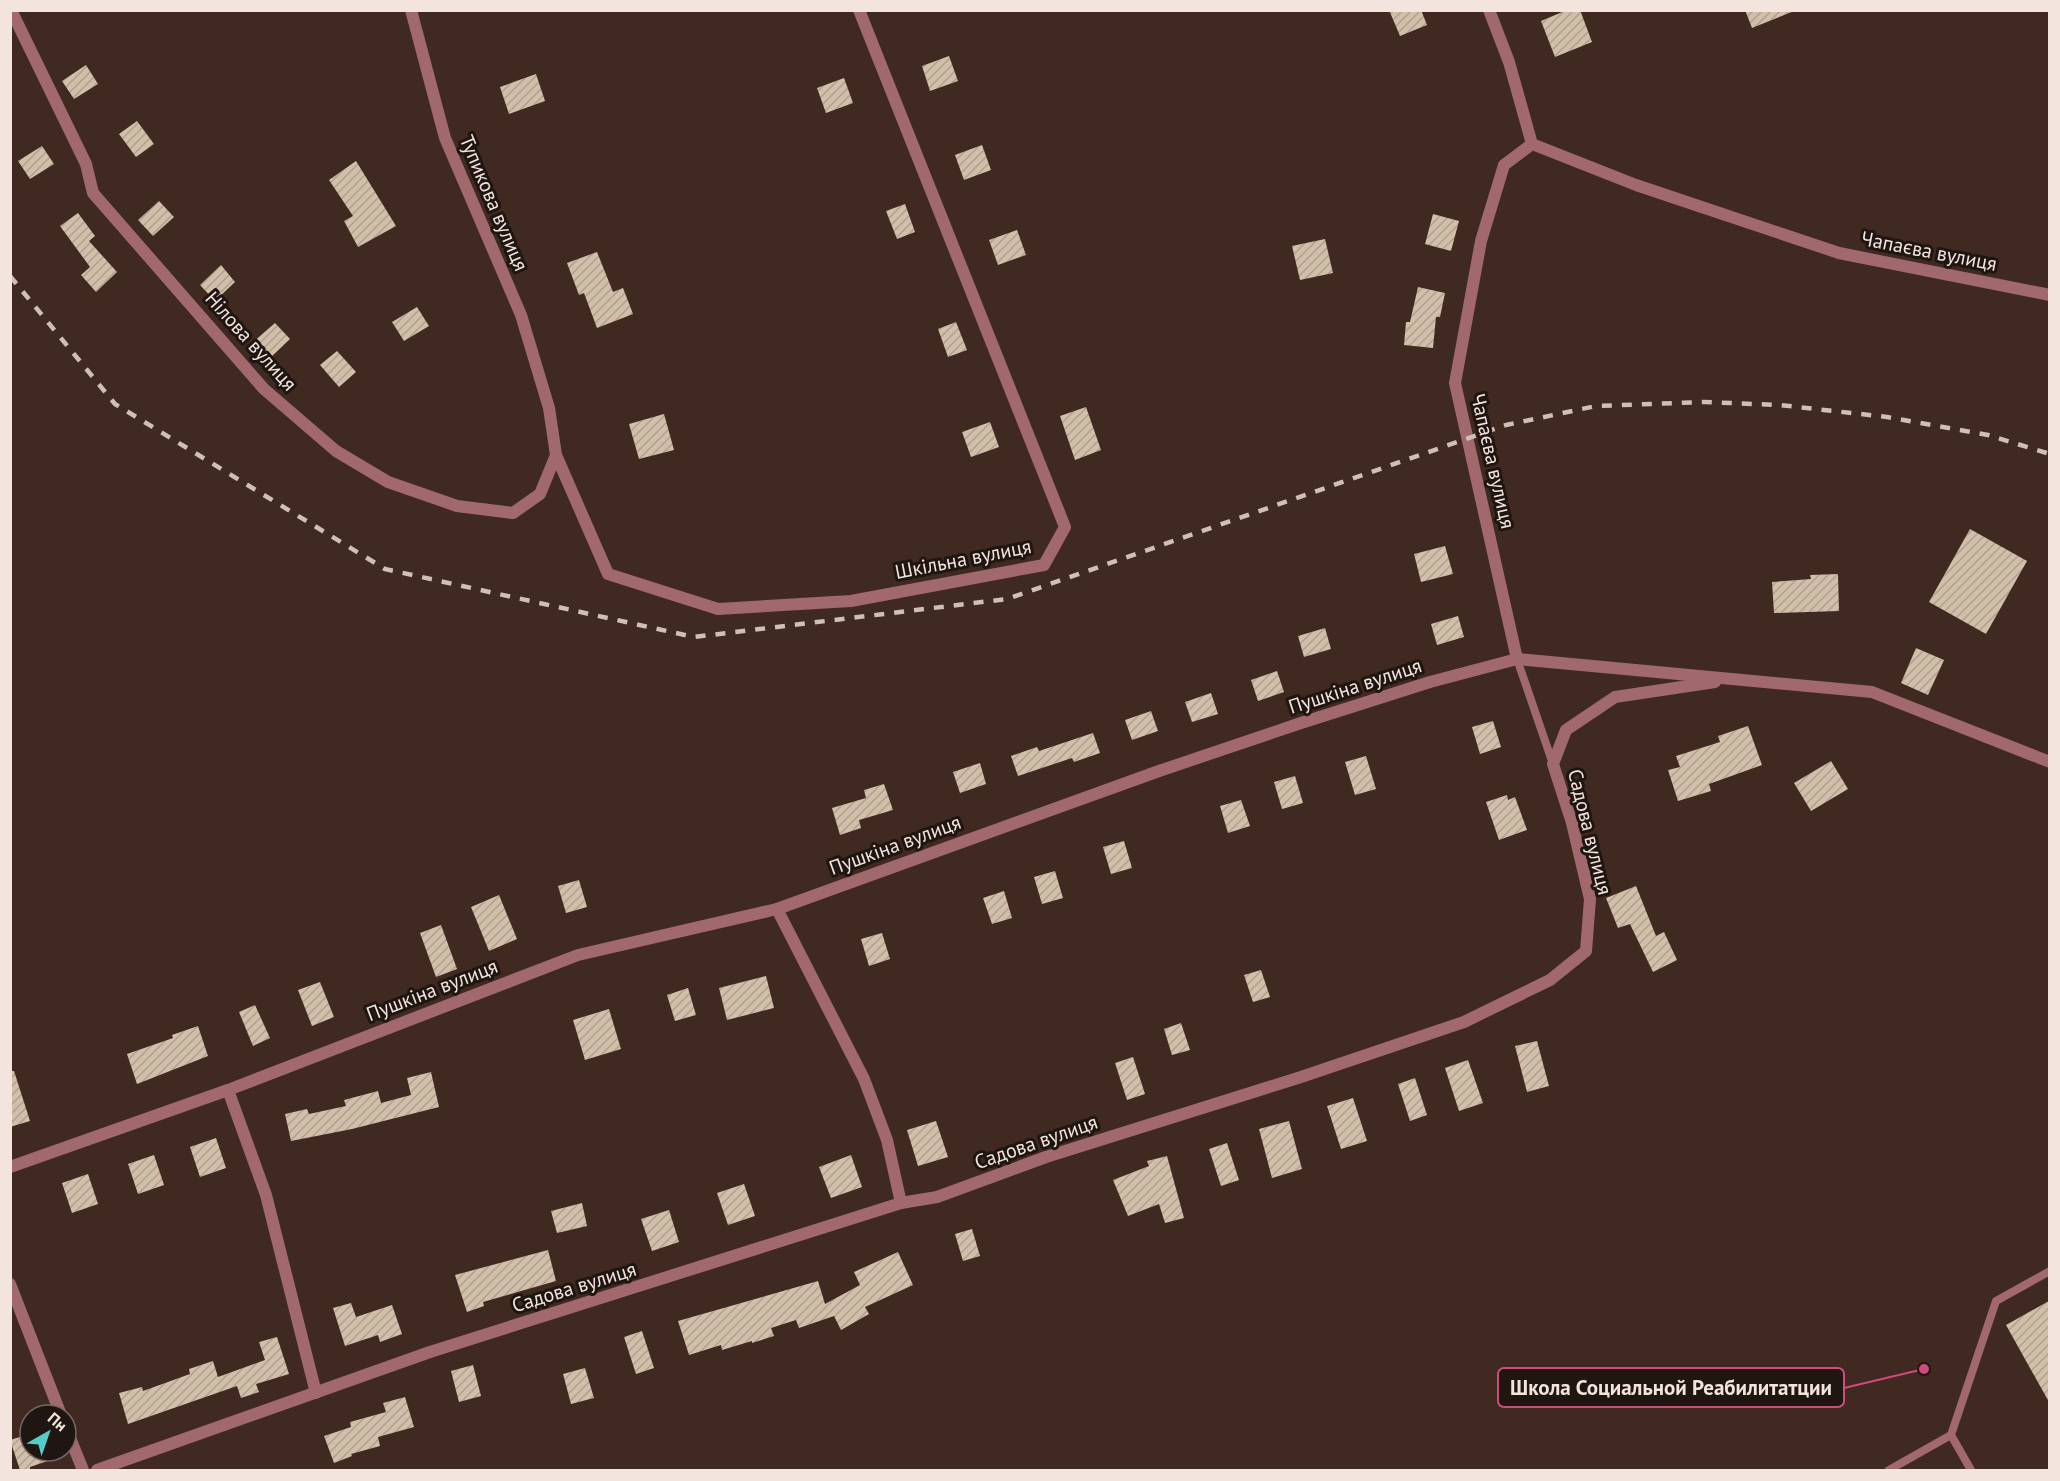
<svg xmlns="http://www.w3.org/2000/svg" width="2060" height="1481" viewBox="0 0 2060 1481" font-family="'PT Sans',sans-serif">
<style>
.building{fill:url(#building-hatch)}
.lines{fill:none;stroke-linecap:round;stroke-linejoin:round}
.lane{stroke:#a1686e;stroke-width:8}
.street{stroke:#a1686e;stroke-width:12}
.rail{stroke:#d0bfb9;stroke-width:4.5;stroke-dasharray:10 10;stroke-linecap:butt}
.labels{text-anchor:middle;stroke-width:6;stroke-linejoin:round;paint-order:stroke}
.street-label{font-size:20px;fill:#f3e4de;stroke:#1f1511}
.leader{fill:none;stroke:#ce4b7c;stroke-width:2}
.callout-dot{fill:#ce4b7c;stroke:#1f1511;stroke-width:2}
.callout{fill:#1f1511;stroke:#ce4b7c;stroke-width:2}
.callout-label{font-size:21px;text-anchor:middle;font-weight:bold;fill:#f3e4de}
</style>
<defs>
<pattern id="building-hatch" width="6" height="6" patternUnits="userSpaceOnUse" patternTransform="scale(1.5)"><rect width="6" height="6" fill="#d2bfa9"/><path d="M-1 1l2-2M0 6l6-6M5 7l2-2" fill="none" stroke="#b0a090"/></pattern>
</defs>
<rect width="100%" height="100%" fill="#3f2920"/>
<g class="building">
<polygon points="1389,10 1421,10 1427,25 1400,36"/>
<polygon points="1567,10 1580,10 1592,42 1555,57 1541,21"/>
<polygon points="1745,10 1794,10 1794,11 1752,28"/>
<polygon points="949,56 958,81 930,91 922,66"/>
<polygon points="86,65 98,84 74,99 62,81"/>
<polygon points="536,74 545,101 509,114 500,87"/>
<polygon points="844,78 853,103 826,113 817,88"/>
<polygon points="137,121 154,144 136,157 119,134"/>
<polygon points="982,145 991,170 964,180 955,155"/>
<polygon points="42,146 54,164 30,179 18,161"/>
<polygon points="356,161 396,226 358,247 344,221 353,216 329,180"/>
<polygon points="159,201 174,217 153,236 138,220"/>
<polygon points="905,204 915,232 897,239 886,211"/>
<polygon points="78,213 95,236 89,241 117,272 96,292 81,275 90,267 60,226"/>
<polygon points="1433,214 1459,221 1451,251 1425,244"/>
<polygon points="1017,230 1026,255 998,265 989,240"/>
<polygon points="1325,239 1333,273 1300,280 1292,246"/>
<polygon points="597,252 613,292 623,288 633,314 597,328 584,293 579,295 567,263"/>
<polygon points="221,265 235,282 215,301 200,285"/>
<polygon points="1418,287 1445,293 1440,317 1436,317 1433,348 1404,345 1406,322 1410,322"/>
<polygon points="417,307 429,326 404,341 392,322"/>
<polygon points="956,322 967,350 948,357 938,329"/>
<polygon points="275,323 290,339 269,359 253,342"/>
<polygon points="337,351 356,372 339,387 320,365"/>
<polygon points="1086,407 1101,450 1075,460 1060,416"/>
<polygon points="664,414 674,450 639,459 629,424"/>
<polygon points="990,422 999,447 971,457 962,432"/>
<polygon points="1970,529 2027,561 1986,634 1929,602"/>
<polygon points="1445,546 1453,574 1421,582 1414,554"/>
<polygon points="1838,574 1839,611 1774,613 1772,582 1811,579 1810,575"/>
<polygon points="1458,616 1464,637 1437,645 1431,624"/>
<polygon points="1325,628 1331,649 1304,657 1298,636"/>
<polygon points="1916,648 1944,660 1928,695 1901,683"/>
<polygon points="1277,671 1284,692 1258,701 1251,680"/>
<polygon points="1211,693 1218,714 1192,722 1185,702"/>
<polygon points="1151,711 1158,731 1132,740 1125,720"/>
<polygon points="1493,721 1501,747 1480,754 1472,727"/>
<polygon points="1748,726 1762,765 1709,784 1711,791 1678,801 1668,770 1680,767 1676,756 1720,742 1718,736"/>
<polygon points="1093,733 1100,753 1074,762 1072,758 1018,776 1011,756 1037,747 1039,751"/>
<polygon points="1366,756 1376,789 1355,795 1345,762"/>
<polygon points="1831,761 1848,789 1811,811 1794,783"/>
<polygon points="980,763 986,784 960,793 953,772"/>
<polygon points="1295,776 1303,803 1282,809 1274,782"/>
<polygon points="884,784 893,810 859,820 861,828 840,835 832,808 866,798 864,790"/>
<polygon points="1507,795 1508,800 1515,797 1527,830 1499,840 1486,802"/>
<polygon points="1241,800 1250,826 1228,833 1220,806"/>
<polygon points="1124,841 1132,868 1111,874 1103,847"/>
<polygon points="1055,871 1063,898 1042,904 1034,877"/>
<polygon points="579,880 587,907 566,913 558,886"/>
<polygon points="1636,886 1656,936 1664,932 1677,960 1653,972 1630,924 1618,928 1606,898"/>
<polygon points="1004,891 1012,918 992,924 983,898"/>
<polygon points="499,895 517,939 489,951 471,907"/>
<polygon points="441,925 457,969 436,977 420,933"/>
<polygon points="882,933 890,959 869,966 861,939"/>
<polygon points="1261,970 1270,997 1253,1002 1244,975"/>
<polygon points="766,976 774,1008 727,1020 719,988"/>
<polygon points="320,982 334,1017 312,1026 298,990"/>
<polygon points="688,988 696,1015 675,1021 667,995"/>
<polygon points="255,1005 270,1038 253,1046 239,1012"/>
<polygon points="609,1009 621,1049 585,1060 573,1020"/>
<polygon points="1181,1023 1190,1050 1172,1055 1164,1029"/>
<polygon points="198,1026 208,1056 137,1084 127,1054 173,1038 172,1035"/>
<polygon points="1537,1041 1549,1086 1527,1092 1515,1046"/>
<polygon points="1133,1057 1145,1094 1127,1100 1115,1063"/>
<polygon points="1468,1060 1483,1103 1459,1111 1445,1068"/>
<polygon points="10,1071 14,1071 30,1121 10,1127"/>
<polygon points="431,1072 439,1107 352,1129 291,1141 285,1114 307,1109 309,1114 346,1106 344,1100 378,1091 381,1103 411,1095 407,1078"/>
<polygon points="1415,1078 1427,1115 1410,1121 1398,1084"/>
<polygon points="1353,1098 1367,1141 1341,1149 1327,1106"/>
<polygon points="936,1121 948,1157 918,1166 907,1130"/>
<polygon points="1289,1121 1302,1169 1272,1178 1259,1129"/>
<polygon points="216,1138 226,1168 200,1177 190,1147"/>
<polygon points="1227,1143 1239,1180 1221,1186 1209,1149"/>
<polygon points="154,1155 164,1185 138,1194 128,1164"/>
<polygon points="851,1155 862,1187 831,1198 819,1167"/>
<polygon points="1167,1156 1184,1218 1165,1223 1159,1204 1128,1216 1113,1180 1149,1166 1147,1161"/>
<polygon points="88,1174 98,1204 72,1213 62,1183"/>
<polygon points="744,1184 755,1216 728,1225 717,1193"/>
<polygon points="582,1203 587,1226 557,1233 551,1211"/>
<polygon points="669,1210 679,1242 652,1251 641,1219"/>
<polygon points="972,1229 980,1256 963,1261 955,1234"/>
<polygon points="548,1250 556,1281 483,1302 484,1306 467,1312 455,1275"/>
<polygon points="898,1252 913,1285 865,1307 869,1314 841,1330 834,1316 799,1328 796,1320 771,1328 774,1336 752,1343 752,1341 722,1350 721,1345 689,1355 678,1321 818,1281 825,1304 860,1285 854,1272"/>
<polygon points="2049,1301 2049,1402 2006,1325"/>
<polygon points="351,1303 356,1317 392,1305 402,1334 380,1342 378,1335 345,1346 333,1308"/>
<polygon points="642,1331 654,1368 636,1374 624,1337"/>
<polygon points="277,1337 289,1374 256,1384 259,1392 241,1398 237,1386 128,1424 119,1393 142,1387 143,1391 190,1374 189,1369 213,1361 218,1377 265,1360 259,1342"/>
<polygon points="473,1365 481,1396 459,1402 451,1371"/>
<polygon points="585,1368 594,1398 571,1404 563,1374"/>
<polygon points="405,1397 414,1427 378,1437 380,1446 351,1454 352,1456 334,1463 324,1436 351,1427 350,1422 386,1412 383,1403"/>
<polygon points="30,1434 30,1451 66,1451 68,1454 30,1467 30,1470 20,1470 10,1440"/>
</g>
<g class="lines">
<g class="lane">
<polyline points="1517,659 1553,764"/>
<polyline points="1951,1435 1996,1301 2050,1271"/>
<polyline points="1889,1470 1951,1435 1971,1470"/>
</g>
<g class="street">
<polyline points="11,10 86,164 93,193 264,389 336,451 388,482 457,506 513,513 540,494 556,455 549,408 521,315 445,138 411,10"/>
<polyline points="1489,10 1509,62 1532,144 1636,185 1839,253 2050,295"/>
<polyline points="556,455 608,574 718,609 851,601 1044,565 1065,527 859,10"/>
<polyline points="1517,659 1455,383 1481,241 1504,165 1532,144"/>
<polyline points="777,909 864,1079 887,1140 901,1203"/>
<polyline points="228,1090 266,1195 316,1393"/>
<polyline points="10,1167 228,1090 578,955 777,909 1159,771 1301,723 1430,682 1517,659 1872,692 2050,762"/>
<polyline points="10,1284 61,1415"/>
<polyline points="66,1428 83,1470"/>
<polyline points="97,1470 430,1352 901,1203 937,1197 1046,1157 1298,1078 1464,1022 1550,980 1586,951 1590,899 1572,823 1553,764 1566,730 1615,697 1715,682"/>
</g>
<polyline class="rail" points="10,276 115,404 385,569 694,637 1007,599 1506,425 1596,406 1704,402 1780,405 1887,417 1988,435 2050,454"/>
</g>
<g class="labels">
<g class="street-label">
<text transform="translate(494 203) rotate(67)" y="7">Тупикова вулиця</text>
<text transform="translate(1929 251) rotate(11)" y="7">Чапаєва вулиця</text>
<text transform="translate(251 341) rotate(48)" y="7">Нілова вулиця</text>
<text transform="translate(1493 461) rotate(77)" y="7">Чапаєва вулиця</text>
<text transform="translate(963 559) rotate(-11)" y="7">Шкільна вулиця</text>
<text transform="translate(1355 686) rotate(-18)" y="7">Пушкіна вулиця</text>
<text transform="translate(1590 832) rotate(76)" y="7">Садова вулиця</text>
<text transform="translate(895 845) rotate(-20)" y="7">Пушкіна вулиця</text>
<text transform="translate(432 990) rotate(-21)" y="7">Пушкіна вулиця</text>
<text transform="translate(1036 1142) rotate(-19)" y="7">Садова вулиця</text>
<text transform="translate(574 1287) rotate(-17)" y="7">Садова вулиця</text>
</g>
</g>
<path class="leader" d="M1924 1369L1844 1388"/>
<circle class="callout-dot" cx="1924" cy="1369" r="6"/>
<rect class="callout" x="1498" y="1368" width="346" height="39" rx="6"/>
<g class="callout-label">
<text x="1671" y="1395">Школа Социальной Реабилитатции</text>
</g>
<rect width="2060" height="1481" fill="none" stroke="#f3e4de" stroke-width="24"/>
<g transform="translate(48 1433) rotate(40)"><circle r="28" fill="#1f1511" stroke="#746863" stroke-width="1.5"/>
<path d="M0-4.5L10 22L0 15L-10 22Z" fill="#54cdc8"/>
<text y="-9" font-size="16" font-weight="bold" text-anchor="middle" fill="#f3e4de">Пн</text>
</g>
</svg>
